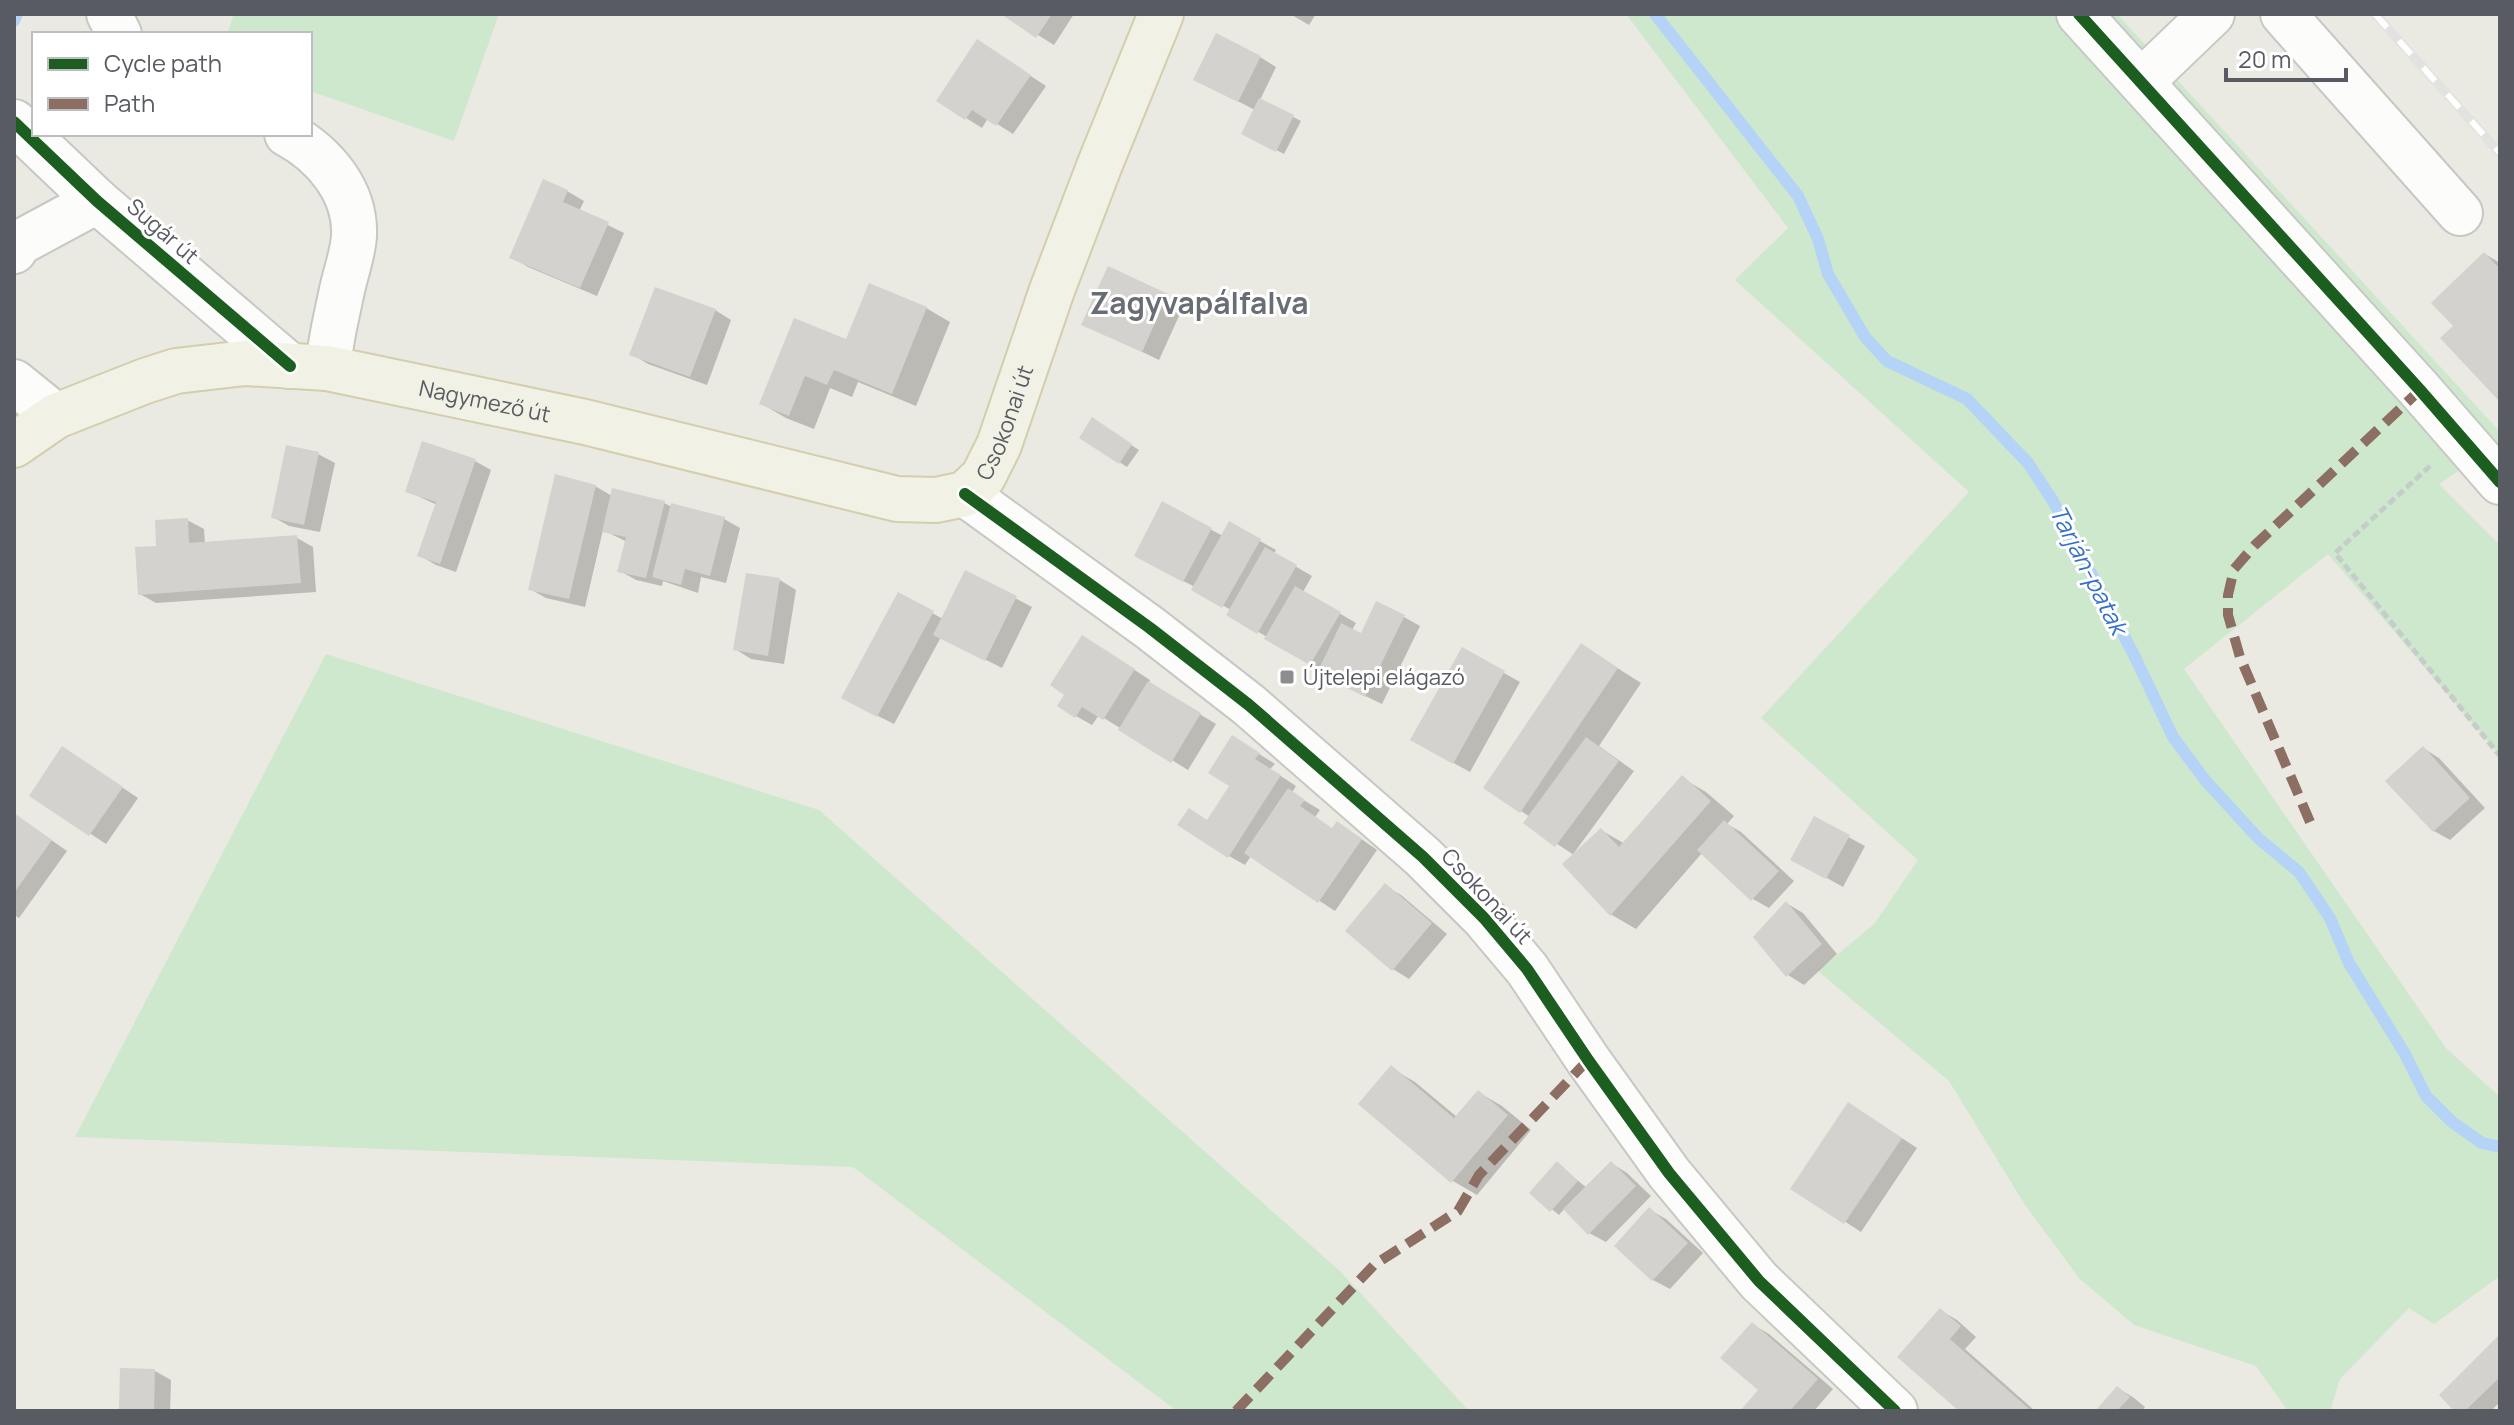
<svg xmlns="http://www.w3.org/2000/svg" width="2514" height="1425" viewBox="0 0 2514 1425" font-family="Manrope,sans-serif">
<style>
.green{fill:#cee8ce}
.shadow{fill:#0003}
.lines{fill:none;stroke-linecap:round;stroke-linejoin:round}
.stream{stroke:#b4d3f6;stroke-width:12}
.building{fill:#d3d2ce}
.minor-casing{stroke:#c7c8c6;stroke-width:48}
.major-casing{stroke:#d4cead;stroke-width:48}
.path{stroke:#c5ccc9;stroke-width:5;stroke-dasharray:8 4;stroke-linecap:butt}
.minor{stroke:#fcfcfb;stroke-width:44}
.major{stroke:#f2f1e5;stroke-width:44}
.rail-casing{stroke:#e2e2e1;stroke-width:9}
.rail{stroke:#fff;stroke-width:6;stroke-dasharray:18;stroke-linecap:butt}
.quiet{stroke:#8d6e63;stroke-width:10;stroke-dasharray:20 10;stroke-linecap:butt}
.cycleway-casing{stroke:#fff;stroke-width:17}
.cycleway{stroke:#1b5e20;stroke-width:12}
.poi-dot{fill:#8b8d8f;stroke:#fff;stroke-width:3}
.labels{text-anchor:middle;stroke-width:6;stroke-linejoin:round;paint-order:stroke}
.street-label{font-size:22px;fill:#585b62;stroke:#fff}
.poi-label{font-size:22px;fill:#585b62;stroke:#fff;text-anchor:start}
.water-label{font-size:24px;font-style:italic;fill:#3570cd;stroke:#fff}
.district-label{font-size:30px;font-weight:bold;fill:#696d74;stroke:#fff}
</style>
<rect width="100%" height="100%" fill="#eae9e2"/>
<g class="green">
<polygon points="234,14 499,14 454,141 310,91 310,34 227,34"/>
<polygon points="1626,14 2117,14 2500,432 2500,443 2439,484 2500,545 2500,756 2328,554 2184,669 2446,1048 2500,1097 2500,1276 2434,1324 2409,1308 2340,1379 2330,1411 2288,1411 2256,1366 2134,1325 2079,1278 2025,1205 1949,1081 1818,971 1875,923 1918,860 1761,718 1969,492 1735,280 1788,228"/>
<polygon points="326,654 819,810 1341,1272 1469,1411 1177,1411 853,1167 75,1137"/>
</g>
<g class="shadow">
<polygon points="1004,14 1074,14 1054,45"/>
<polygon points="1290,14 1316,14 1309,25"/>
<polygon points="993,51 1046,86 1013,134 988,118 982,128 966,118"/>
<polygon points="1260,57 1276,67 1260,100 1301,121 1284,154 1243,133 1255,110 1212,88"/>
<polygon points="567,191 584,201 579,211 624,233 597,296 528,267 512,257"/>
<polygon points="2485,254 2500,263 2500,400 2456,326"/>
<polygon points="1109,269 1184,305 1159,360 1084,324"/>
<polygon points="926,308 950,322 916,406 858,382 852,397 830,388 814,429 786,418 762,404 847,341"/>
<polygon points="715,310 731,320 707,385 648,364 632,354"/>
<polygon points="1092,420 1139,450 1127,467 1082,438"/>
<polygon points="318,454 335,463 320,532 289,526 273,517"/>
<polygon points="475,461 491,470 456,572 436,565 419,555 437,505 407,491"/>
<polygon points="595,486 612,496 664,503 672,507 724,519 740,528 726,583 701,577 698,593 663,581 662,586 636,580 620,571 627,542 603,530 585,607 546,598 530,589"/>
<polygon points="1163,504 1223,536 1230,524 1276,550 1274,554 1312,576 1303,592 1356,623 1352,630 1362,635 1404,617 1420,626 1382,704 1336,682 1321,669 1228,614 1231,610 1193,589 1195,587 1152,565"/>
<polygon points="187,520 204,529 205,544 297,538 313,547 316,592 156,603 140,594 158,548"/>
<polygon points="966,572 1032,607 1002,668 941,637 894,724 860,707 899,595 943,619"/>
<polygon points="780,580 796,590 784,664 751,659 735,649"/>
<polygon points="1581,645 1641,683 1599,746 1634,771 1574,853 1575,854 1601,830 1625,844 1682,778 1706,792 1734,816 1727,824 1741,832 1794,881 1769,908 1753,899 1702,853 1636,929 1612,915 1565,864 1574,855 1525,823 1530,817 1486,788"/>
<polygon points="1099,647 1150,680 1149,683 1216,724 1188,770 1099,715 1092,725 1076,716 1067,695"/>
<polygon points="1463,650 1520,682 1470,772 1412,740"/>
<polygon points="1248,747 1275,764 1270,769 1296,786 1292,793 1320,810 1315,817 1333,830 1353,833 1377,850 1335,911 1251,856 1245,865 1229,856 1208,822 1231,786"/>
<polygon points="2423,748 2439,758 2485,808 2450,840 2434,831"/>
<polygon points="79,758 138,798 106,844 32,795"/>
<polygon points="14,814 67,851 19,918 14,915"/>
<polygon points="1815,819 1865,846 1843,887 1809,868"/>
<polygon points="1385,886 1401,895 1447,934 1409,979 1393,969"/>
<polygon points="1786,903 1803,913 1837,954 1804,985 1788,975"/>
<polygon points="1391,1068 1415,1082 1457,1117 1478,1092 1502,1106 1531,1130 1477,1195 1453,1181 1360,1104"/>
<polygon points="1865,1114 1917,1148 1861,1232 1793,1188"/>
<polygon points="1611,1163 1627,1173 1651,1196 1606,1242 1589,1233 1565,1208 1559,1215 1532,1193 1557,1164 1587,1188"/>
<polygon points="1650,1210 1666,1219 1703,1253 1670,1289 1653,1280 1617,1246"/>
<polygon points="1940,1310 1957,1320 1976,1337 1965,1349 2035,1411 1961,1411"/>
<polygon points="1752,1324 1769,1334 1833,1389 1814,1411 1743,1411 1761,1390"/>
<polygon points="2500,1337 2500,1402 2491,1411 2457,1411"/>
<polygon points="155,1371 171,1380 170,1411 121,1411"/>
<polygon points="2118,1388 2134,1398 2145,1407 2142,1411 2098,1411"/>
</g>
<g class="lines">
<g class="stream">
<polyline points="1655,14 1798,196 1818,239 1828,274 1865,337 1887,361 1967,399 2028,463 2053,501 2134,655 2173,737 2205,780 2258,838 2299,872 2330,918 2349,963 2405,1054 2426,1096 2452,1122 2482,1143 2500,1147"/>
<polyline points="14,21 17,14"/>
</g>
</g>
<g class="building">
<polygon points="1001,14 1052,14 1036,38"/>
<polygon points="1216,33 1261,56 1238,102 1193,80"/>
<polygon points="977,39 1031,75 996,126 972,110 965,120 936,101"/>
<polygon points="1259,98 1294,115 1276,152 1241,134"/>
<polygon points="543,179 568,190 563,202 609,222 580,288 509,258"/>
<polygon points="2484,252 2500,269 2500,402 2440,338 2453,326 2431,303"/>
<polygon points="1108,266 1168,294 1142,352 1081,325"/>
<polygon points="869,283 927,307 892,394 834,370 827,385 805,376 789,416 759,404 794,318 846,339"/>
<polygon points="655,287 716,309 690,377 629,355"/>
<polygon points="1092,417 1132,444 1119,464 1079,438"/>
<polygon points="422,441 476,459 440,564 417,556 436,502 405,492"/>
<polygon points="286,445 319,452 304,525 271,518"/>
<polygon points="555,474 596,485 569,599 528,590"/>
<polygon points="612,488 665,501 646,578 617,572 626,537 602,532"/>
<polygon points="1162,501 1212,528 1183,582 1134,556"/>
<polygon points="671,503 725,517 710,576 685,569 681,585 652,577"/>
<polygon points="188,518 189,543 297,535 301,583 138,595 135,547 156,546 155,520"/>
<polygon points="1229,521 1261,539 1222,608 1191,590"/>
<polygon points="1265,547 1297,565 1257,634 1226,615"/>
<polygon points="965,570 1017,596 985,661 933,635"/>
<polygon points="746,573 780,578 768,656 733,650"/>
<polygon points="1295,586 1341,612 1310,665 1264,639"/>
<polygon points="898,592 934,611 877,717 841,698"/>
<polygon points="1376,601 1405,615 1365,697 1317,673 1341,623 1361,633"/>
<polygon points="1082,635 1135,669 1103,720 1082,707 1075,718 1057,706 1064,695 1050,685"/>
<polygon points="1581,643 1618,668 1520,813 1483,788"/>
<polygon points="1462,647 1505,671 1453,764 1410,740"/>
<polygon points="1148,681 1201,713 1171,763 1118,730"/>
<polygon points="1232,735 1260,753 1255,759 1281,775 1228,858 1177,825 1189,808 1207,820 1229,786 1208,773"/>
<polygon points="1586,737 1619,761 1555,847 1523,823"/>
<polygon points="62,746 123,787 89,836 29,796"/>
<polygon points="2423,746 2470,798 2433,832 2385,781"/>
<polygon points="1682,775 1711,801 1610,916 1562,864 1601,828 1619,847"/>
<polygon points="1288,788 1305,800 1300,806 1332,828 1337,821 1362,839 1318,903 1244,853"/>
<polygon points="14,813 52,840 14,893"/>
<polygon points="1814,816 1850,835 1826,879 1790,860"/>
<polygon points="1724,820 1779,871 1751,901 1697,850"/>
<polygon points="1385,883 1432,923 1392,971 1345,931"/>
<polygon points="1786,901 1822,944 1786,977 1753,937"/>
<polygon points="1391,1065 1454,1118 1478,1090 1508,1115 1451,1183 1358,1104"/>
<polygon points="1848,1102 1902,1138 1844,1224 1790,1189"/>
<polygon points="1557,1161 1578,1181 1550,1212 1529,1193"/>
<polygon points="1611,1161 1636,1186 1588,1235 1563,1209"/>
<polygon points="1649,1207 1688,1243 1652,1281 1614,1246"/>
<polygon points="1940,1308 1961,1326 1950,1339 2028,1408 2025,1411 1959,1411 1897,1357"/>
<polygon points="1752,1322 1818,1379 1790,1411 1740,1411 1758,1390 1720,1358"/>
<polygon points="2500,1334 2500,1377 2465,1411 2454,1411 2439,1395"/>
<polygon points="120,1368 155,1369 154,1411 119,1411"/>
<polygon points="2117,1386 2130,1397 2117,1411 2095,1411"/>
</g>
<g class="lines">
<g class="minor-casing">
<g id="minor">
<polyline points="109,14 119,34"/>
<polyline points="2079,14 2420,390 2500,482"/>
<polyline points="2283,14 2460,213"/>
<polyline points="2141,82 2212,14"/>
<polyline points="14,122 97,201 290,366"/>
<path d="M287 134C324 154 356 191 354 236 353 253 346 272 342 290 336 316 331 342 327 368"/>
<polyline points="14,251 19,243 97,201"/>
<polyline points="14,382 56,416"/>
<polyline points="965,494 1150,628 1249,705 1423,857 1484,918 1527,969 1588,1060 1669,1173 1759,1281 1895,1411"/>
</g>
</g>
<g class="major-casing">
<g id="major">
<path id="s1" d="M14 445 56 416 145 381 176 371 245 363 327 368 585 422 897 499 936 500 965 494 983 477 999 445 1052 290 1100 164 1161 14"/>
</g>
</g>
<polyline class="path" points="2430,466 2335,553 2500,756"/>
<use href="#minor" class="minor"/>
<use href="#major" class="major"/>
<g class="rail-casing">
<polyline id="rail" points="2375,14 2500,153"/>
</g>
<use href="#rail" class="rail"/>
<g class="quiet">
<polyline points="2310,822 2240,657 2228,615 2228,595 2234,569 2255,545 2420,390"/>
<polyline points="1236,1411 1374,1265 1458,1211 1479,1175 1588,1060"/>
</g>
<g class="cycleway-casing">
<g id="cycleway">
<polyline points="2079,14 2420,390 2500,482"/>
<polyline points="14,122 97,201 290,366"/>
<polyline points="965,494 1150,628 1249,705 1423,857 1484,918 1527,969 1588,1060 1669,1173 1759,1281 1895,1411"/>
</g>
</g>
<use href="#cycleway" class="cycleway"/>
</g>
<rect class="poi-dot" x="1279" y="669" width="16" height="16" rx="4"/>
<g class="labels">
<g class="street-label">
<text transform="translate(163 231) rotate(41)" y="8">Sugár út</text>
<text dy="8" stroke="none"><textPath href="#s1" startOffset="492">Nagymező út</textPath></text>
<text dy="8" stroke="none"><textPath href="#s1" startOffset="1068">Csokonai út</textPath></text>
<text transform="translate(1487 896) rotate(47)" y="8">Csokonai út</text>
</g>
<g class="poi-label">
<text x="1303" y="685">Újtelepi elágazó</text>
</g>
<g class="water-label">
<text transform="translate(2088 570) rotate(63)" y="8">Tarján-patak</text>
</g>
<g class="district-label">
<text x="1199" y="314">Zagyvapálfalva</text>
</g>
</g>
<rect width="2514" height="1425" fill="none" stroke="#585b62" stroke-width="32"/>
<rect x="32" y="32" width="280" height="104" fill="#ffffff" stroke="#bcbdc0" stroke-width="2"/>
<rect x="48" y="58" width="40" height="12" fill="#1b5e20" stroke="#bcbdc0" stroke-width="2"/>
<text x="104" y="72" font-size="24" fill="#585b62">Cycle path</text>
<rect x="48" y="98" width="40" height="12" fill="#8d6e63" stroke="#bcbdc0" stroke-width="2"/>
<text x="104" y="112" font-size="24" fill="#585b62">Path</text>
<path d="M2226 68v12h120v-12" fill="none" stroke="#585b62" stroke-width="4"/>
<text x="2238" y="68" font-size="24" fill="#585b62" stroke="#ffffff" stroke-width="6" paint-order="stroke">20 m</text>
</svg>
